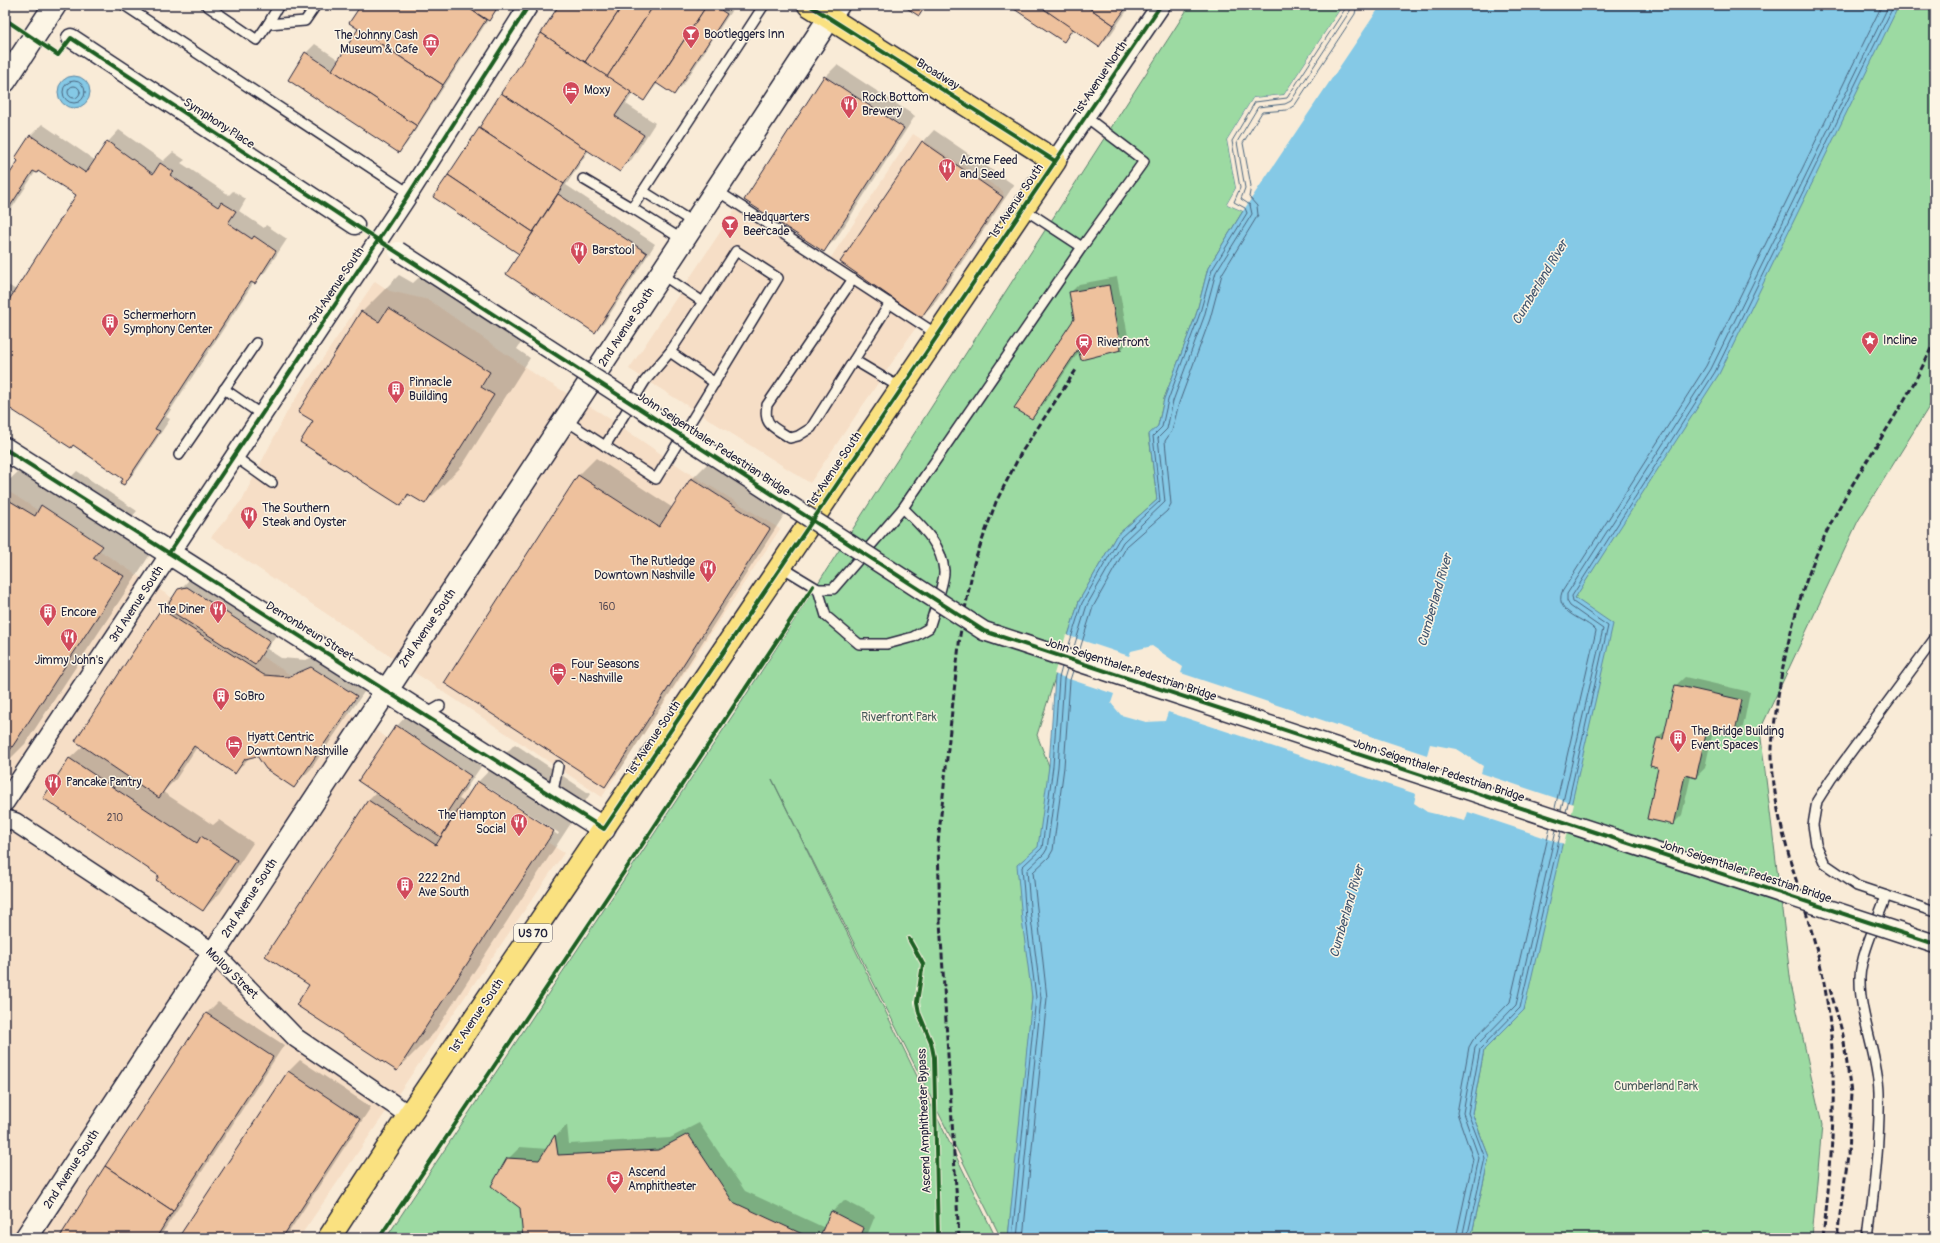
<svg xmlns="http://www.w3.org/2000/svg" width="1940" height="1243" viewBox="0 0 1940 1243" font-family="Pangolin,sans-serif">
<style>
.built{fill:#f6dec6}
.green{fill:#9cdaa2;stroke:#5f7e6e}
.water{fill:#85c9e6;stroke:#5d86a2}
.pier{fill:#f9ebd7}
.shadow{fill:#0003;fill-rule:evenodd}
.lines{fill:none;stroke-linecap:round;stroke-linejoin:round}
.shore{stroke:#4a657f;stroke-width:1}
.building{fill:#eec19d;stroke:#22223b}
.lane-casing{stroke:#22223b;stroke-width:12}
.street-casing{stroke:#22223b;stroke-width:21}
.secondary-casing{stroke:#22223b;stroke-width:25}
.primary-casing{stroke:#22223b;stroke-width:25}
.lane{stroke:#fcf5e5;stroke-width:9}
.street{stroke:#fcf5e5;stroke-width:18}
.secondary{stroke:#fcf5e5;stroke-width:22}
.primary{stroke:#fae180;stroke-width:22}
.rail{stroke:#22223b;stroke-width:3;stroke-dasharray:6 3;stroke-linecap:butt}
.street-bridge-casing{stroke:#22223b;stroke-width:21;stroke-linecap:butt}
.street-bridge{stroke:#fcf5e5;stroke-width:18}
.cycleway-casing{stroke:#fcf5e5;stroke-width:6}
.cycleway{stroke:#1b5e20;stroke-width:4}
.labels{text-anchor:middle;stroke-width:3;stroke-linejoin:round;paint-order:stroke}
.number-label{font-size:10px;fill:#554a54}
.shield{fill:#fcf5e5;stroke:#63616e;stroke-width:1}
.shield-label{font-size:11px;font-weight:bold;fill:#22223b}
.poi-label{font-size:12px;fill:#22223b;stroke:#fcf5e5;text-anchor:start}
.street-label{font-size:12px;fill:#22223b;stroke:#fcf5e5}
.park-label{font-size:12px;fill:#47595a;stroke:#fcf5e5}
.water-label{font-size:13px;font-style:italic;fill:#40546e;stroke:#fcf5e5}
</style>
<rect width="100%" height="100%" fill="#f9ebd7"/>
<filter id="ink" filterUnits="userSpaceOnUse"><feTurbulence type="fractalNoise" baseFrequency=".025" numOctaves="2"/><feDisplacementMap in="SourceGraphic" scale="8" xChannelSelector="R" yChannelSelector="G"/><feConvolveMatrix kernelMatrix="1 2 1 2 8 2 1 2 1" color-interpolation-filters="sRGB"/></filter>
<g filter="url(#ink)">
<g class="built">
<polygon points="913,134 1003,191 1004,198 810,483 629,369 741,201 830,259"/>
<polygon points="375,281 390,291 429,300 539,377 601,413 686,471 780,529 602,797 211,537 242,500 288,410"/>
<polygon points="5,489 564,853 299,1238 5,1238"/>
</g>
<g class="green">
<polygon points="1190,5 1343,5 1284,95 1253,98 1227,140 1236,188 1227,204 1243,211 1208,268 1196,315 1164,399 1158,426 1149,435 1157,500 1116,536 1079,601 1037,735 1049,766 1027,1064 1008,1238 1001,1238 772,779 996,1238 386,1238 737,709"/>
<polygon points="1888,5 1935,5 1935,397 1858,521 1760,730 1791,984 1822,1125 1812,1238 1471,1238 1489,1157 1472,1113 1484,1050 1524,1010 1575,598"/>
</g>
<g class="water">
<polygon points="1343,5 1899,5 1719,374 1575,598 1613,624 1524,1010 1484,1050 1472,1113 1489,1157 1471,1238 1008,1238 1032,997 1022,920 1017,865 1038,847 1049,766 1055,677 1079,601 1116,536 1157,500 1149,434 1158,426 1164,399 1196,315 1208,268 1243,211 1227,204 1236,188 1227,140 1253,98 1284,95"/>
<circle cx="74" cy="92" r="16"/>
</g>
<g class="pier">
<polygon points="1343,5 1381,5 1243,211 1227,204 1236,188 1227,140 1253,98 1284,95"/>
<polygon points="1066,635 1129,656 1131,651 1152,646 1183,667 1181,673 1427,755 1430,744 1456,749 1483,766 1481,773 1574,804 1564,844 1468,812 1465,821 1427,812 1414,803 1416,794 1168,712 1165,721 1146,722 1121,715 1111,703 1114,694 1054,674"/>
</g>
<g class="shadow">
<polygon points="362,5 501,5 488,20 407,143 399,152 306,53 315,44 339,60 359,29"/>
<polygon points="560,5 735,5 683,85 674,94 658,83 644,100 633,93 626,104 655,123 632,159 620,170 589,150 566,185 655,244 604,323 595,331 520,253 435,197"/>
<polygon points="1010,5 1131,5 1111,34 1099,46 1075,29 1063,40"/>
<polygon points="837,65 915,116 836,239 824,250 746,199 825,77"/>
<polygon points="42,124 96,161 108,142 119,130 163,161 173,152 185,160 181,163 229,195 233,191 246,199 239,211 264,228 266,225 287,239 266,271 254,282 166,417 170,419 135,472 123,484 124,478 5,401 5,283 16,290 77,195 39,170 36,171 5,219 5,183 20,160 16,158 31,135"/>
<polygon points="934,130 1014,185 933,305 921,316 923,142"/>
<polygon points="426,271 526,335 517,349 530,358 462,466 425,503 411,494 401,504 314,421 362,312 399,275 413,283"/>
<polygon points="1117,277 1129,341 1121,350 1080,350 1040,409 1032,418 1075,319 1070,293 1079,284"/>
<polygon points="596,458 673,508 692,479 709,462 786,512 621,769 604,786 446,683 579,475"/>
<polygon points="40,463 68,480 77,471 137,511 127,522 159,541 25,744 5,764 5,484 18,472 27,477"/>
<polygon points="196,579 278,632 267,649 281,658 306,660 329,650 373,679 311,769 294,786 257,754 251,756 235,773 197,747 176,779 163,792 213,825 219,820 253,843 220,893 203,910 160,875 44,798 70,758 83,746 161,609 188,581"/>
<polygon points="1685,677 1750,692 1743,727 1734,735 1713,731 1705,768 1696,777 1691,776 1682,815 1673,824 1659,767 1657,738 1666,730 1676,685"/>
<path d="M408 714 482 765 459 799 465 802 478 782 515 744 590 794 434 1033 397 1070 310 985 267 956 368 800 376 792 397 726ZM485 785 559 833 558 835 485 787Z"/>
<polygon points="218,1002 284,1045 159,1238 60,1238 207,1013"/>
<polygon points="300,1060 371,1107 285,1238 179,1238 288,1072"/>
<polygon points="699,1123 745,1191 825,1228 832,1212 844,1200 875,1216 866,1238 524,1238 521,1208 508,1159 520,1147 548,1149 556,1136 567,1125 569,1144 670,1138"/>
<polygon points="424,1232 433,1238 418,1238"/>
</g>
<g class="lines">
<g class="shore">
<circle cx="74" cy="92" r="11"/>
<circle cx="74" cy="92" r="6"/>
<polyline points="1068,648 1082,603 1119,539 1160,501 1153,436 1162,427 1168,400 1199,316 1212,270 1247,213 1245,208 1234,202 1240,188 1232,141 1255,102 1287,98 1345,9 1346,5"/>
<polyline points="1073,650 1087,605 1123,542 1165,502 1158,438 1167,429 1173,401 1204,317 1216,272 1252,214 1250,205 1241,199 1245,188 1237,142 1258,107 1285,104 1291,101 1350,11 1351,5"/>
<polyline points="1079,652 1093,607 1127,546 1167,511 1171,504 1165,441 1172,431 1179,403 1210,319 1222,274 1258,215 1257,206 1249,197 1251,186 1243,143 1262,112 1287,110 1295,105 1355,14 1357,5"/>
<path d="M1555 808 1596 631C1586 618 1554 614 1562 592L1706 366 1882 5"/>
<polyline points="1561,810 1603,629 1570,606 1567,601 1567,594 1711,369 1889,5"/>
<polyline points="1566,812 1608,626 1573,602 1572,596 1715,372 1894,5"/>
<polyline points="1012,1238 1036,997 1026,919 1022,867 1042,848 1053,766 1059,678 1062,667"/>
<polyline points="1017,1238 1041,998 1031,919 1027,870 1044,854 1047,849 1058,767 1064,679 1067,669"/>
<polyline points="1023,1238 1047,998 1033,872 1049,857 1053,850 1064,767 1070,680 1073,671"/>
<polyline points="1456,1238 1473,1159 1457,1113 1469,1047 1473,1040 1510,1002 1550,828"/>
<polyline points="1462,1238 1479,1158 1463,1113 1475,1048 1478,1044 1516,1005 1556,830"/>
<polyline points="1467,1238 1485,1158 1468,1113 1480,1049 1520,1008 1561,831"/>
</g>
</g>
<g class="building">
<polygon points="361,5 464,5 486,20 443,85 349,23"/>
<polygon points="464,5 499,5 489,21"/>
<polygon points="559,5 623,5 585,62 541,33"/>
<polygon points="623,5 654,5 607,77 585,62"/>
<polygon points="654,5 707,5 644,101 607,77"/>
<polygon points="707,5 713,5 727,14 674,95 656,83"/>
<polygon points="902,5 926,5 919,16"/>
<polygon points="1008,5 1038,5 1073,28 1064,42"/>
<polygon points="1038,5 1085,5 1114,25 1099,47"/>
<polygon points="1085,5 1128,5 1114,25"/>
<polygon points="358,29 443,85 417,126 332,70"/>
<polygon points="541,33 631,92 615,116 644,135 620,172 501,93"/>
<polygon points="305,52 417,126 399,153 288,80"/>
<polygon points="824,76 904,128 824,252 744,200"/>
<polygon points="501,93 587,150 564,184 479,128"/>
<polygon points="479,128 564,184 533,232 448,175"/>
<polygon points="30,135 86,173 107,141 153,174 160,163 174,172 170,175 218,207 221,202 236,211 228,223 252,239 254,236 276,251 255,284 251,282 155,429 160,431 124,485 120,483 123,479 73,445 71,448 9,408 10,406 5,402 5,302 7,303 76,195 38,171 37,173 33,171 5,214 5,181 18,161 15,158"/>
<polygon points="922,141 1003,197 921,318 840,262"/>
<polygon points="448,175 533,232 519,254 433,197"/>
<polygon points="558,194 647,253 595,333 506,274"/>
<polygon points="1109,285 1121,350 1081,360 1078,349 1032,419 1014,408 1074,319 1069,292"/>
<polygon points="388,308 490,372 481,387 494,395 425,504 408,494 401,506 300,442 313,421 298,412 361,311 379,322"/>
<polygon points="578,475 659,527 691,478 770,529 605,787 444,683"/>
<polygon points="5,498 35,516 41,505 103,546 93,558 124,576 5,758"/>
<polygon points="187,587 270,641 255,665 166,608 178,589"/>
<polygon points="161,609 264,675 288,677 311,667 357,696 294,788 266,769 257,756 245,759 235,774 194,746 159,798 75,741"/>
<polygon points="1675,685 1742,700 1734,736 1707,730 1696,778 1685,775 1674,825 1647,819 1658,768 1650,766 1657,738 1663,739"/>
<polygon points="396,725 471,776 446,814 452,819 441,837 358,781"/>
<polygon points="69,758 197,843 201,836 237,860 203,911 156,880 159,876 43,798"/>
<polygon points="477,781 554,831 397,1071 296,1005 309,985 265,956 368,800 436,845"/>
<polygon points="206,1013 273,1057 173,1211 105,1166"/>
<polygon points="288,1071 360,1119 282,1238 178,1238"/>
<polygon points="688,1134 733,1202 811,1238 523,1238 520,1208 491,1186 507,1158 539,1160 555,1135 558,1155 658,1150"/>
<polygon points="105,1166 173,1211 156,1238 59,1238"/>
<polygon points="831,1211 864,1228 860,1238 819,1238"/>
</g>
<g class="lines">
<g class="lane-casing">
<g id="lane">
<polyline points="124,5 409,193"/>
<polyline points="206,5 257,40 268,24"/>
<polyline points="279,5 268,24 305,21 316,5"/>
<polyline points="583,179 632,208 764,5"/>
<polyline points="716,190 938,335"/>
<polyline points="643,191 694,223"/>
<polyline points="632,208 683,240"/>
<polyline points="1024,209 1082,247"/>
<path d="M853 279 767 405C763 426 774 427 790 438L798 436 811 428 890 303"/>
<polyline points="670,352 715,383"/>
<polyline points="854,360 901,388"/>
<polyline points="224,389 262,415"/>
<polyline points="565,420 656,479 778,278 736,251 703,302 661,274"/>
<polyline points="605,446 645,381 670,352 703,302"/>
<polyline points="179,455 256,343"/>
<polyline points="234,456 272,483"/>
<polyline points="780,566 818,589 833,589 903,508 1082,247 1144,161 1086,117"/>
<path d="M818 589 826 616 859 644H887L913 637 929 628C932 618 945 580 944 571 942 544 921 526 903 508"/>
<polyline points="1935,638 1831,779 1817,801 1813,825 1816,844 1825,864 1857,886 1935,912"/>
<polyline points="426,714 440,706"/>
<polyline points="552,796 558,766"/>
<path d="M1868 1238C1874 1190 1880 1141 1879 1093 1878 1054 1859 1016 1860 977 1861 954 1878 919 1886 896"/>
</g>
</g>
<g class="street-casing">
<g id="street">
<polyline points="71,38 355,225"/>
<polyline points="1055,161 1161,5"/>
<polyline points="5,802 405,200 529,5"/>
<polyline points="5,819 15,822 214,953 296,1038 409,1115"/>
</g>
</g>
<g class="secondary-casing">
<g id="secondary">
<polyline points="5,81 55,5"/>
<polyline points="5,449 604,829"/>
<polyline points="26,1238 838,5"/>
</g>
</g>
<g class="primary-casing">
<polyline id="primary" points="329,1238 409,1115 1055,161 809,5"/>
</g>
<use href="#lane" class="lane"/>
<use href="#street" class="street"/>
<use href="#secondary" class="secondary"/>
<use href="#primary" class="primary"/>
<g class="rail">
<polyline points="1830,989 1843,1035 1851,1093 1848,1155 1837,1238"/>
<polyline points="959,1238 940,921 938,843 960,635 974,563 996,502 1021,453 1076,370"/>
<path d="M1823 1238C1834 1144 1841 1048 1818 955 1801 887 1771 820 1772 748 1773 731 1776 713 1778 696 1787 638 1802 582 1828 529 1860 464 1907 407 1935 339"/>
</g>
<g class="street-bridge-casing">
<polyline id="street-bridge" points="398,251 984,631 1935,944"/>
</g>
<use href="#street-bridge" class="street-bridge"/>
<g class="cycleway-casing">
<g id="cycleway">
<polyline points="809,5 1055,161"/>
<polyline points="5,22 6,20 58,55 71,38 355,225 984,631 1935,944"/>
<polyline points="5,449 604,829 1161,5"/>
<polyline points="169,553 405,200 529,5"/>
<polyline points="909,939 923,964 917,1002 919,1013 931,1042 934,1057 938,1238"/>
<polyline points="379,1238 650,833 813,586"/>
</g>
</g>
<use href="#cycleway" class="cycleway"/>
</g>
</g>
<defs>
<g id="bar-pin" transform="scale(0.9)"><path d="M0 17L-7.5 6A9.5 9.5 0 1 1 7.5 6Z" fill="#d1495b" stroke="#fcf5e5"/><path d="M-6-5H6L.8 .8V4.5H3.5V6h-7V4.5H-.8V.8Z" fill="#fff"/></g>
<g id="museum-pin" transform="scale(0.9)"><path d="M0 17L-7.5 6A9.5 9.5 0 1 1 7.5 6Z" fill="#d1495b" stroke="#fcf5e5"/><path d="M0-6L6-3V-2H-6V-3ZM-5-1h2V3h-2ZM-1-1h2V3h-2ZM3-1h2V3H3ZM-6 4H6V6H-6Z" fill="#fff"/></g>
<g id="hotel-pin" transform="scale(0.9)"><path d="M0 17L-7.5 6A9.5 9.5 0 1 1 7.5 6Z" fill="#d1495b" stroke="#fcf5e5"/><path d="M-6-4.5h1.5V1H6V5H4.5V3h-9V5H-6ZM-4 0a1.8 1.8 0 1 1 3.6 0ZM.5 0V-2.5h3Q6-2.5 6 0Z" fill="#fff"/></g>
<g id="restaurant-pin" transform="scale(0.9)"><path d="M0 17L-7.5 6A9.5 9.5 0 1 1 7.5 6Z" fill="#d1495b" stroke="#fcf5e5"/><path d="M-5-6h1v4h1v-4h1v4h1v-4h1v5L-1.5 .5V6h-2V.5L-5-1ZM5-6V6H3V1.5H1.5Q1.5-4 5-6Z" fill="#fff"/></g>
<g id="building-pin" transform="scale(0.9)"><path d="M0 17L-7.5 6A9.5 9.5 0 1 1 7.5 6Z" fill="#d1495b" stroke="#fcf5e5"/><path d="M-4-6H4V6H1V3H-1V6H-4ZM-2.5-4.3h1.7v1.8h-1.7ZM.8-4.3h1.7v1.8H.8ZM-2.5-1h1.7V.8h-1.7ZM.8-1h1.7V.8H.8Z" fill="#fff"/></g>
<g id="sight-pin" transform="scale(0.9)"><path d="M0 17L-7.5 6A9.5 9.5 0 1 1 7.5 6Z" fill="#d1495b" stroke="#fcf5e5"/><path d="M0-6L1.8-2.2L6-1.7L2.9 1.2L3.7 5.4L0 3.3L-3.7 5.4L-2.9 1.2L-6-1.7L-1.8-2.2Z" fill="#fff"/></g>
<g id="station-pin" transform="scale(0.9)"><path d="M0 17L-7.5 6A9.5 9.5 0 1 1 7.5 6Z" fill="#d1495b" stroke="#fcf5e5"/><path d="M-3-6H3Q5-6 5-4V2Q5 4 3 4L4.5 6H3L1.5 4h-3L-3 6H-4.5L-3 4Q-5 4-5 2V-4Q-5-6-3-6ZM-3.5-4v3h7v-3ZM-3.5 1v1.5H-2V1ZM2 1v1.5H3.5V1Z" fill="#fff"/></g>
<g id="theatre-pin" transform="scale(0.9)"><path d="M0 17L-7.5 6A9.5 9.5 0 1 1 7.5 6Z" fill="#d1495b" stroke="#fcf5e5"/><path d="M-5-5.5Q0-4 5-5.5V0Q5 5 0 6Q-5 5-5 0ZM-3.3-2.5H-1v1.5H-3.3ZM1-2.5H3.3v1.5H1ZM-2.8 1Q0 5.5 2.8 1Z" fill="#fff"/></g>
</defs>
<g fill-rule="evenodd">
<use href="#bar-pin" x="691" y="34"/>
<use href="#museum-pin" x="431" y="42"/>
<use href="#hotel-pin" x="571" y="90"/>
<use href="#restaurant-pin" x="849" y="104"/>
<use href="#restaurant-pin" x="947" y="167"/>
<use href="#bar-pin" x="730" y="224"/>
<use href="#restaurant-pin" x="579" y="250"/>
<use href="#building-pin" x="110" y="322"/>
<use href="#sight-pin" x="1870" y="340"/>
<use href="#station-pin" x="1084" y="342"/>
<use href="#building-pin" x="396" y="389"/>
<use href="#restaurant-pin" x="249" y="515"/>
<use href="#restaurant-pin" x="708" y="568"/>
<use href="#restaurant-pin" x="218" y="609"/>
<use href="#building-pin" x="48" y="612"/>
<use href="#restaurant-pin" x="69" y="637"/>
<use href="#hotel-pin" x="558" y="671"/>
<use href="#building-pin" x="221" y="696"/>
<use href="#building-pin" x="1678" y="738"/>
<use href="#hotel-pin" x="234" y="744"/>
<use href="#restaurant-pin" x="53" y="782"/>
<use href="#restaurant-pin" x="519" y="822"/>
<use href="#building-pin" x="405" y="885"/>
<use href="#theatre-pin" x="615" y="1179"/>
</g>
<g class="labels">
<g class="number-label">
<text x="607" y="610">160</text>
<text x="115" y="821">210</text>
</g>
<rect class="shield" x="514" y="924" width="38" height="18" rx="3"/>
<g class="shield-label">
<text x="533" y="937">US 70</text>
</g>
<g class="poi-label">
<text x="704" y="38">Bootleggers Inn</text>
<text x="418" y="39" text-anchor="end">The Johnny Cash<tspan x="418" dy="14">Museum &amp; Cafe</tspan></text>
<text x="584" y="94">Moxy</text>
<text x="862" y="101">Rock Bottom<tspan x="862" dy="14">Brewery</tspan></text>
<text x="960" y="164">Acme Feed<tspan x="960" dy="14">and Seed</tspan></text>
<text x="743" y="221">Headquarters<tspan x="743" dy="14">Beercade</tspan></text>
<text x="592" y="254">Barstool</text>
<text x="123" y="319">Schermerhorn<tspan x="123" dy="14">Symphony Center</tspan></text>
<text x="1883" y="344">Incline</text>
<text x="1097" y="346">Riverfront</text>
<text x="409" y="386">Pinnacle<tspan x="409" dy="14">Building</tspan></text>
<text x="262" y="512">The Southern<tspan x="262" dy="14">Steak and Oyster</tspan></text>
<text x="695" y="565" text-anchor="end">The Rutledge<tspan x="695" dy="14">Downtown Nashville</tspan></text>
<text x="205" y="613" text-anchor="end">The Diner</text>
<text x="61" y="616">Encore</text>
<text x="69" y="664" text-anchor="middle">Jimmy John's</text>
<text x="571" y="668">Four Seasons<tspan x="571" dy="14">- Nashville</tspan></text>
<text x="234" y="700">SoBro</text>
<text x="1691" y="735">The Bridge Building<tspan x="1691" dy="14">Event Spaces</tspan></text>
<text x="247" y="741">Hyatt Centric<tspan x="247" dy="14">Downtown Nashville</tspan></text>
<text x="66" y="786">Pancake Pantry</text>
<text x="506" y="819" text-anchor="end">The Hampton<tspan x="506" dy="14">Social</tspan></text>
<text x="418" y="882">222 2nd<tspan x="418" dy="14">Ave South</tspan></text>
<text x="628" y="1176">Ascend<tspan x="628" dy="14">Amphitheater</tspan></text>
</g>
<g class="street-label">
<text transform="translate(938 74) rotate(32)" y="4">Broadway</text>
<text transform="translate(1100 78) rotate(-56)" y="4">1st Avenue North</text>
<text transform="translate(219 123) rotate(33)" y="4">Symphony Place</text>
<text transform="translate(1016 201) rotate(-56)" y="4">1st Avenue South</text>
<text transform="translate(336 285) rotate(-56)" y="4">3rd Avenue South</text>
<text transform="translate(626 327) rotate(-57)" y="4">2nd Avenue South</text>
<text transform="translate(714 444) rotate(33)" y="4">John Seigenthaler Pedestrian Bridge</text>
<text transform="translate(834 469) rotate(-56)" y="4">1st Avenue South</text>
<text transform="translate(136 604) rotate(-57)" y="4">3rd Avenue South</text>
<text transform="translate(427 628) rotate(-56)" y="4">2nd Avenue South</text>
<text transform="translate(310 631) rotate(32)" y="4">Demonbreun Street</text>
<text transform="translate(1131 669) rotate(18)" y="4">John Seigenthaler Pedestrian Bridge</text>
<text transform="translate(653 738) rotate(-56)" y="4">1st Avenue South</text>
<text transform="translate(1439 770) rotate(18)" y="4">John Seigenthaler Pedestrian Bridge</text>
<text transform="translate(1746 871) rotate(18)" y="4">John Seigenthaler Pedestrian Bridge</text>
<text transform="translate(249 898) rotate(-57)" y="4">2nd Avenue South</text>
<text transform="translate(232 973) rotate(44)" y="4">Molloy Street</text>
<text transform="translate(476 1016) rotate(-56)" y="4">1st Avenue South</text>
<text transform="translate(924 1121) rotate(-92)" y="4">Ascend Amphitheater Bypass</text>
<text transform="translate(71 1169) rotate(-57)" y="4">2nd Avenue South</text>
</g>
<g class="park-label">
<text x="899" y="721">Riverfront Park</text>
<text x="1656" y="1090">Cumberland Park</text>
</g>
<g class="water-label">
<text transform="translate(1539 282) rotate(-59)" y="5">Cumberland River</text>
<text transform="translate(1434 600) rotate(-74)" y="5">Cumberland River</text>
<text transform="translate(1346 911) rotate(-74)" y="5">Cumberland River</text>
</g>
</g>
<rect width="1940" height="1243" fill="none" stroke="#fcf5e5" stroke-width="20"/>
<rect x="10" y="10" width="1920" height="1223" fill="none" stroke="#22223b" stroke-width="1.5" filter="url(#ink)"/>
</svg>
